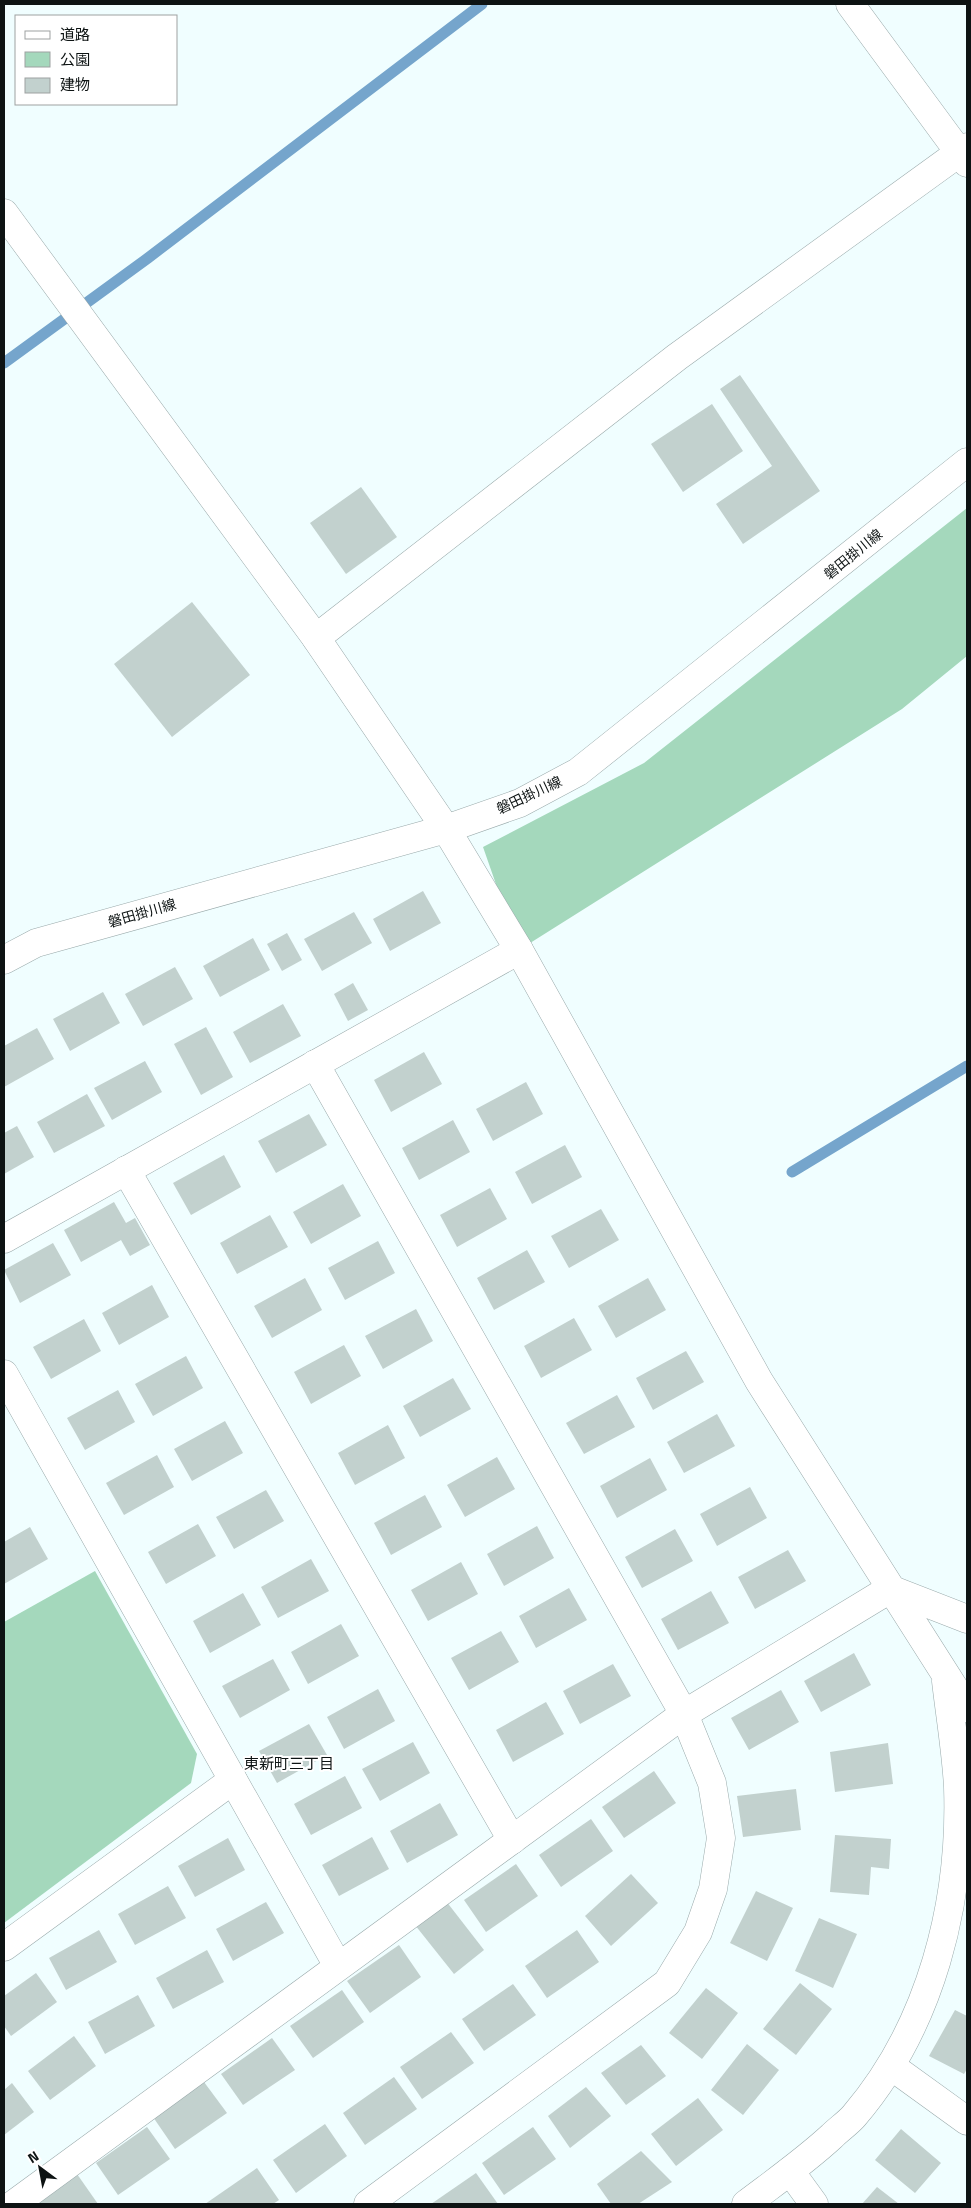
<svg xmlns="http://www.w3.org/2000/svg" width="971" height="2208" viewBox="0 0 971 2208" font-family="'Titillium Web','Noto Sans JP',sans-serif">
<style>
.green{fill:#a4d8bc}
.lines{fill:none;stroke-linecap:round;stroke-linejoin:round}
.stream{stroke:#75a5cc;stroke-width:11}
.building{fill:#c2d1ce}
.street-casing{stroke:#9aaaab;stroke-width:29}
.secondary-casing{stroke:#9aaaab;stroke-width:29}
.street{stroke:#fff;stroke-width:28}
.secondary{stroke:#fff;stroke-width:28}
.labels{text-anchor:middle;stroke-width:4;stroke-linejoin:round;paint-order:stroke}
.street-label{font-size:14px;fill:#0d1313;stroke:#fff}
.neighbourhood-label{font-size:15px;fill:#0d1313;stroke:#fff}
</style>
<rect width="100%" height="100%" fill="#f0feff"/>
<g class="green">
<polygon points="967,508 967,656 902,709 519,950 483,847 644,763"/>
<polygon points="95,1571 197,1754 191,1783 4,1923 4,1622"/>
</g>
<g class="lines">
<g class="stream">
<polyline points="4,363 148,258 482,4"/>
<polyline points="792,1172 967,1066"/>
</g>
</g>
<g class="building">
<polygon points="740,375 820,491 743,544 716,504 772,466 720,389"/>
<polygon points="712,404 743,451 683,492 651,444"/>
<polygon points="361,487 397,537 346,574 310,523"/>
<polygon points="192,602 250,675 172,737 114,664"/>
<polygon points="423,891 441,923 390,951 373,919"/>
<polygon points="354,912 372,943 322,971 304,939"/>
<polygon points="287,933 302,960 282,971 267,944"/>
<polygon points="253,938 270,970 220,997 203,966"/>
<polygon points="175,967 193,999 143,1026 125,994"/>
<polygon points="353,983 368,1010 348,1021 334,994"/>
<polygon points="103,992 120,1023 70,1051 53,1019"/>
<polygon points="283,1004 301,1036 250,1063 233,1032"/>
<polygon points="206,1027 233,1077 201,1095 174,1044"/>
<polygon points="37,1028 54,1059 4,1087 4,1046"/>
<polygon points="424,1052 442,1084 391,1112 374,1080"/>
<polygon points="145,1061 162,1092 112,1120 94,1088"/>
<polygon points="526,1082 543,1114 493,1141 476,1109"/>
<polygon points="87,1094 105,1126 54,1153 37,1122"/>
<polygon points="309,1114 327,1145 276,1173 258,1141"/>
<polygon points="453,1120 470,1152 419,1180 402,1148"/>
<polygon points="17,1126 34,1157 4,1174 4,1133"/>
<polygon points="565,1145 582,1177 532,1204 515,1172"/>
<polygon points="224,1155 241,1187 191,1215 173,1183"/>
<polygon points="343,1184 361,1216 311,1244 293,1212"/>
<polygon points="490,1188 507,1219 457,1247 440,1215"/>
<polygon points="114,1202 126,1223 135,1218 150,1245 130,1256 121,1240 81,1262 64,1230"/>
<polygon points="601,1209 619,1240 569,1268 551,1236"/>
<polygon points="270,1215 288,1247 237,1274 220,1243"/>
<polygon points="378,1241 395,1273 345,1300 328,1268"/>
<polygon points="53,1243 71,1275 20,1303 4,1270"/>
<polygon points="527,1250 545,1282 494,1310 477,1278"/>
<polygon points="305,1278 322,1310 272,1338 254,1306"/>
<polygon points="648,1278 666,1310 616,1338 598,1306"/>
<polygon points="152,1285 169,1317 119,1345 102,1313"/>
<polygon points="416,1309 433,1341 383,1369 365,1336"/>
<polygon points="574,1318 592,1350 541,1378 524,1346"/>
<polygon points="84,1319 101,1351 51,1379 33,1347"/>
<polygon points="344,1345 361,1376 311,1404 294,1372"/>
<polygon points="686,1351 704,1382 653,1410 636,1378"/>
<polygon points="186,1356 203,1388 153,1416 135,1384"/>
<polygon points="453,1378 471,1409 420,1437 403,1406"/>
<polygon points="118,1390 135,1422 85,1450 67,1418"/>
<polygon points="617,1395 635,1427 584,1454 566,1423"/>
<polygon points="717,1414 735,1446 684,1473 667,1442"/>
<polygon points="225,1421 243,1453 192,1481 174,1449"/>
<polygon points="388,1425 405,1458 355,1485 338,1453"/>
<polygon points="157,1455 174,1487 124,1515 106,1483"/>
<polygon points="497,1457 515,1489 465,1517 447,1485"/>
<polygon points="650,1458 667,1490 617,1518 600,1486"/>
<polygon points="750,1487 767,1518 717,1546 700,1514"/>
<polygon points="266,1490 284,1521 234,1549 216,1517"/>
<polygon points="425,1495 442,1527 391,1555 374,1523"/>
<polygon points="198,1524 216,1556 166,1584 148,1552"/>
<polygon points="537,1526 554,1558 504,1586 487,1554"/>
<polygon points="30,1527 48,1559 4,1584 4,1542"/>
<polygon points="675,1529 693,1561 642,1588 625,1557"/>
<polygon points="788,1550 806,1581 755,1609 738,1577"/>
<polygon points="311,1559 329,1591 278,1618 261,1587"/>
<polygon points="461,1562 478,1594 428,1621 411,1590"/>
<polygon points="569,1588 587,1620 536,1648 519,1616"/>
<polygon points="711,1591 729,1623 678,1650 661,1619"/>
<polygon points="243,1593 261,1625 210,1653 193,1621"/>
<polygon points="341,1624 359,1656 308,1684 291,1652"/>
<polygon points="501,1631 519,1662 469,1690 451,1658"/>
<polygon points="854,1653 871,1685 821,1712 804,1681"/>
<polygon points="273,1659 290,1690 240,1718 222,1686"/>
<polygon points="613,1664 631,1696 580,1724 563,1691"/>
<polygon points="378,1689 395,1721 344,1749 327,1717"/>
<polygon points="781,1690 799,1722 749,1750 731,1718"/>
<polygon points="546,1702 564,1734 513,1762 496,1730"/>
<polygon points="309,1724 327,1755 277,1783 259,1751"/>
<polygon points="413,1742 430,1773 380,1801 362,1769"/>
<polygon points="888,1743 893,1784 835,1792 830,1752"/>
<polygon points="654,1771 676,1803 624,1838 602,1807"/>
<polygon points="345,1776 362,1808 311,1835 294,1804"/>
<polygon points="796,1789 801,1830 743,1837 737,1796"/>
<polygon points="440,1803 458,1835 407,1863 390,1831"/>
<polygon points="591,1819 613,1851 561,1887 539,1855"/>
<polygon points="835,1835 891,1839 889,1869 871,1867 869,1895 830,1892"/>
<polygon points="372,1837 389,1869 339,1896 322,1865"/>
<polygon points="228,1838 245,1870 195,1897 178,1866"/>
<polygon points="516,1864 538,1896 486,1932 464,1900"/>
<polygon points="631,1874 658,1903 611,1946 585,1916"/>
<polygon points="168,1886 186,1918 135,1945 118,1914"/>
<polygon points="756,1891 793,1908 767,1961 730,1943"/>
<polygon points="446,1901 484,1950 454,1974 415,1925"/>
<polygon points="266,1902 284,1933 233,1961 216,1929"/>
<polygon points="819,1918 857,1934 833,1988 795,1971"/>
<polygon points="99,1930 117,1962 66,1990 49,1958"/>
<polygon points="577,1930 599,1962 547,1998 525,1966"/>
<polygon points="399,1945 421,1977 370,2013 347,1981"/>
<polygon points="207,1950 224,1982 173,2009 156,1978"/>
<polygon points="36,1973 57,2002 11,2036 4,2026 4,1996"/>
<polygon points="800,1983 832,2009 796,2055 763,2029"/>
<polygon points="513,1984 536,2015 484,2051 462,2019"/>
<polygon points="706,1988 738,2013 702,2059 669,2033"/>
<polygon points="342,1990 364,2022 313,2058 290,2026"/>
<polygon points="138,1995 155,2026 105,2054 88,2022"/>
<polygon points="955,2010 967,2016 967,2069 964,2074 929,2056"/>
<polygon points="451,2032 474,2063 422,2099 400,2067"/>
<polygon points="74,2036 96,2066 50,2100 28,2071"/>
<polygon points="272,2038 295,2070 243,2105 221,2074"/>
<polygon points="747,2044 779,2070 743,2115 711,2090"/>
<polygon points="641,2045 666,2076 626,2105 601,2073"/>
<polygon points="394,2077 417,2109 365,2145 343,2113"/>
<polygon points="204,2082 227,2113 175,2149 153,2117"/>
<polygon points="12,2083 34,2112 4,2135 4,2090"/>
<polygon points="586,2087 611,2116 570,2148 548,2116"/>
<polygon points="698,2098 723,2130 676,2166 651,2134"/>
<polygon points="325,2124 347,2156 296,2193 273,2160"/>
<polygon points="147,2127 170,2159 118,2195 96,2163"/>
<polygon points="533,2127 556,2159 504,2195 482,2163"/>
<polygon points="901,2129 941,2163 915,2193 875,2160"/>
<polygon points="641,2151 672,2182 638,2204 611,2204 597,2184"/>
<polygon points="257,2168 279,2200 273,2204 205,2204"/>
<polygon points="476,2173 498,2204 431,2204"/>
<polygon points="77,2174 98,2204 35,2204"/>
<polygon points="877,2187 899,2204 862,2204"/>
</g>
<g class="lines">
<g class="street-casing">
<g id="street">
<polyline points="850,4 967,163"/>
<polyline points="316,638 677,357 967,147"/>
<polyline points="315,1064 684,1714 712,1783 721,1838 713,1889 698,1932 667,1983 368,2204"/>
<polyline points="126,1170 512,1840"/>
<polyline points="4,1239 519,950"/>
<polyline points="4,1374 338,1966"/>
<polyline points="4,1947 233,1780"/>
<polyline points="891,2066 967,2121"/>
<polyline points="790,2171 814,2204"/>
<polyline points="14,2204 684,1714 890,1589 967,1619"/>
</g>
</g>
<g class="secondary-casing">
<g id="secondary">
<polyline points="4,213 316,638 446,829 519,950 759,1381 967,1708"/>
<polyline points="4,960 36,943 446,829 520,803 578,772 967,462"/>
<path d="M746 2204C775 2182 805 2161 832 2136 839 2129 848 2123 854 2116 931 2026 962 1903 958 1787 956 1751 950 1716 946 1681"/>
</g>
</g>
<use href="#street" class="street"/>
<use href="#secondary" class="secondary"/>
</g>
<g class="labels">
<g class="street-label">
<text transform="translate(853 554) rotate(-39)" y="5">磐田掛川線</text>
<text transform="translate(529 795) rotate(-25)" y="5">磐田掛川線</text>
<text transform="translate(142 913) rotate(-16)" y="5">磐田掛川線</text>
</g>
<g class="neighbourhood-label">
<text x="289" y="1769">東新町三丁目</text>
</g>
</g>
<rect width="971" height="2208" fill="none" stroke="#0d1313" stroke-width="10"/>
<rect x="15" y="15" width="162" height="90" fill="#ffffff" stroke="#9ea1a1"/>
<rect x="25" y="31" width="25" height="8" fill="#ffffff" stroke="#9ea1a1"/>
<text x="60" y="40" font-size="15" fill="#0d1313">道路</text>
<rect x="25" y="52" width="25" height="15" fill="#a4d8bc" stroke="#9ea1a1"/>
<text x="60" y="65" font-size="15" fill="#0d1313">公園</text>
<rect x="25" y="78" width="25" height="15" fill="#c2d1ce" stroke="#9ea1a1"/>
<text x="60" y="90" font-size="15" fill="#0d1313">建物</text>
<g transform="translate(40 2168) rotate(328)" stroke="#ffffff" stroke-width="4" paint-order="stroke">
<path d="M0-4L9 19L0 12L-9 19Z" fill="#0d1313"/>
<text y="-8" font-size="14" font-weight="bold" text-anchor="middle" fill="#0d1313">N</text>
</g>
</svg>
